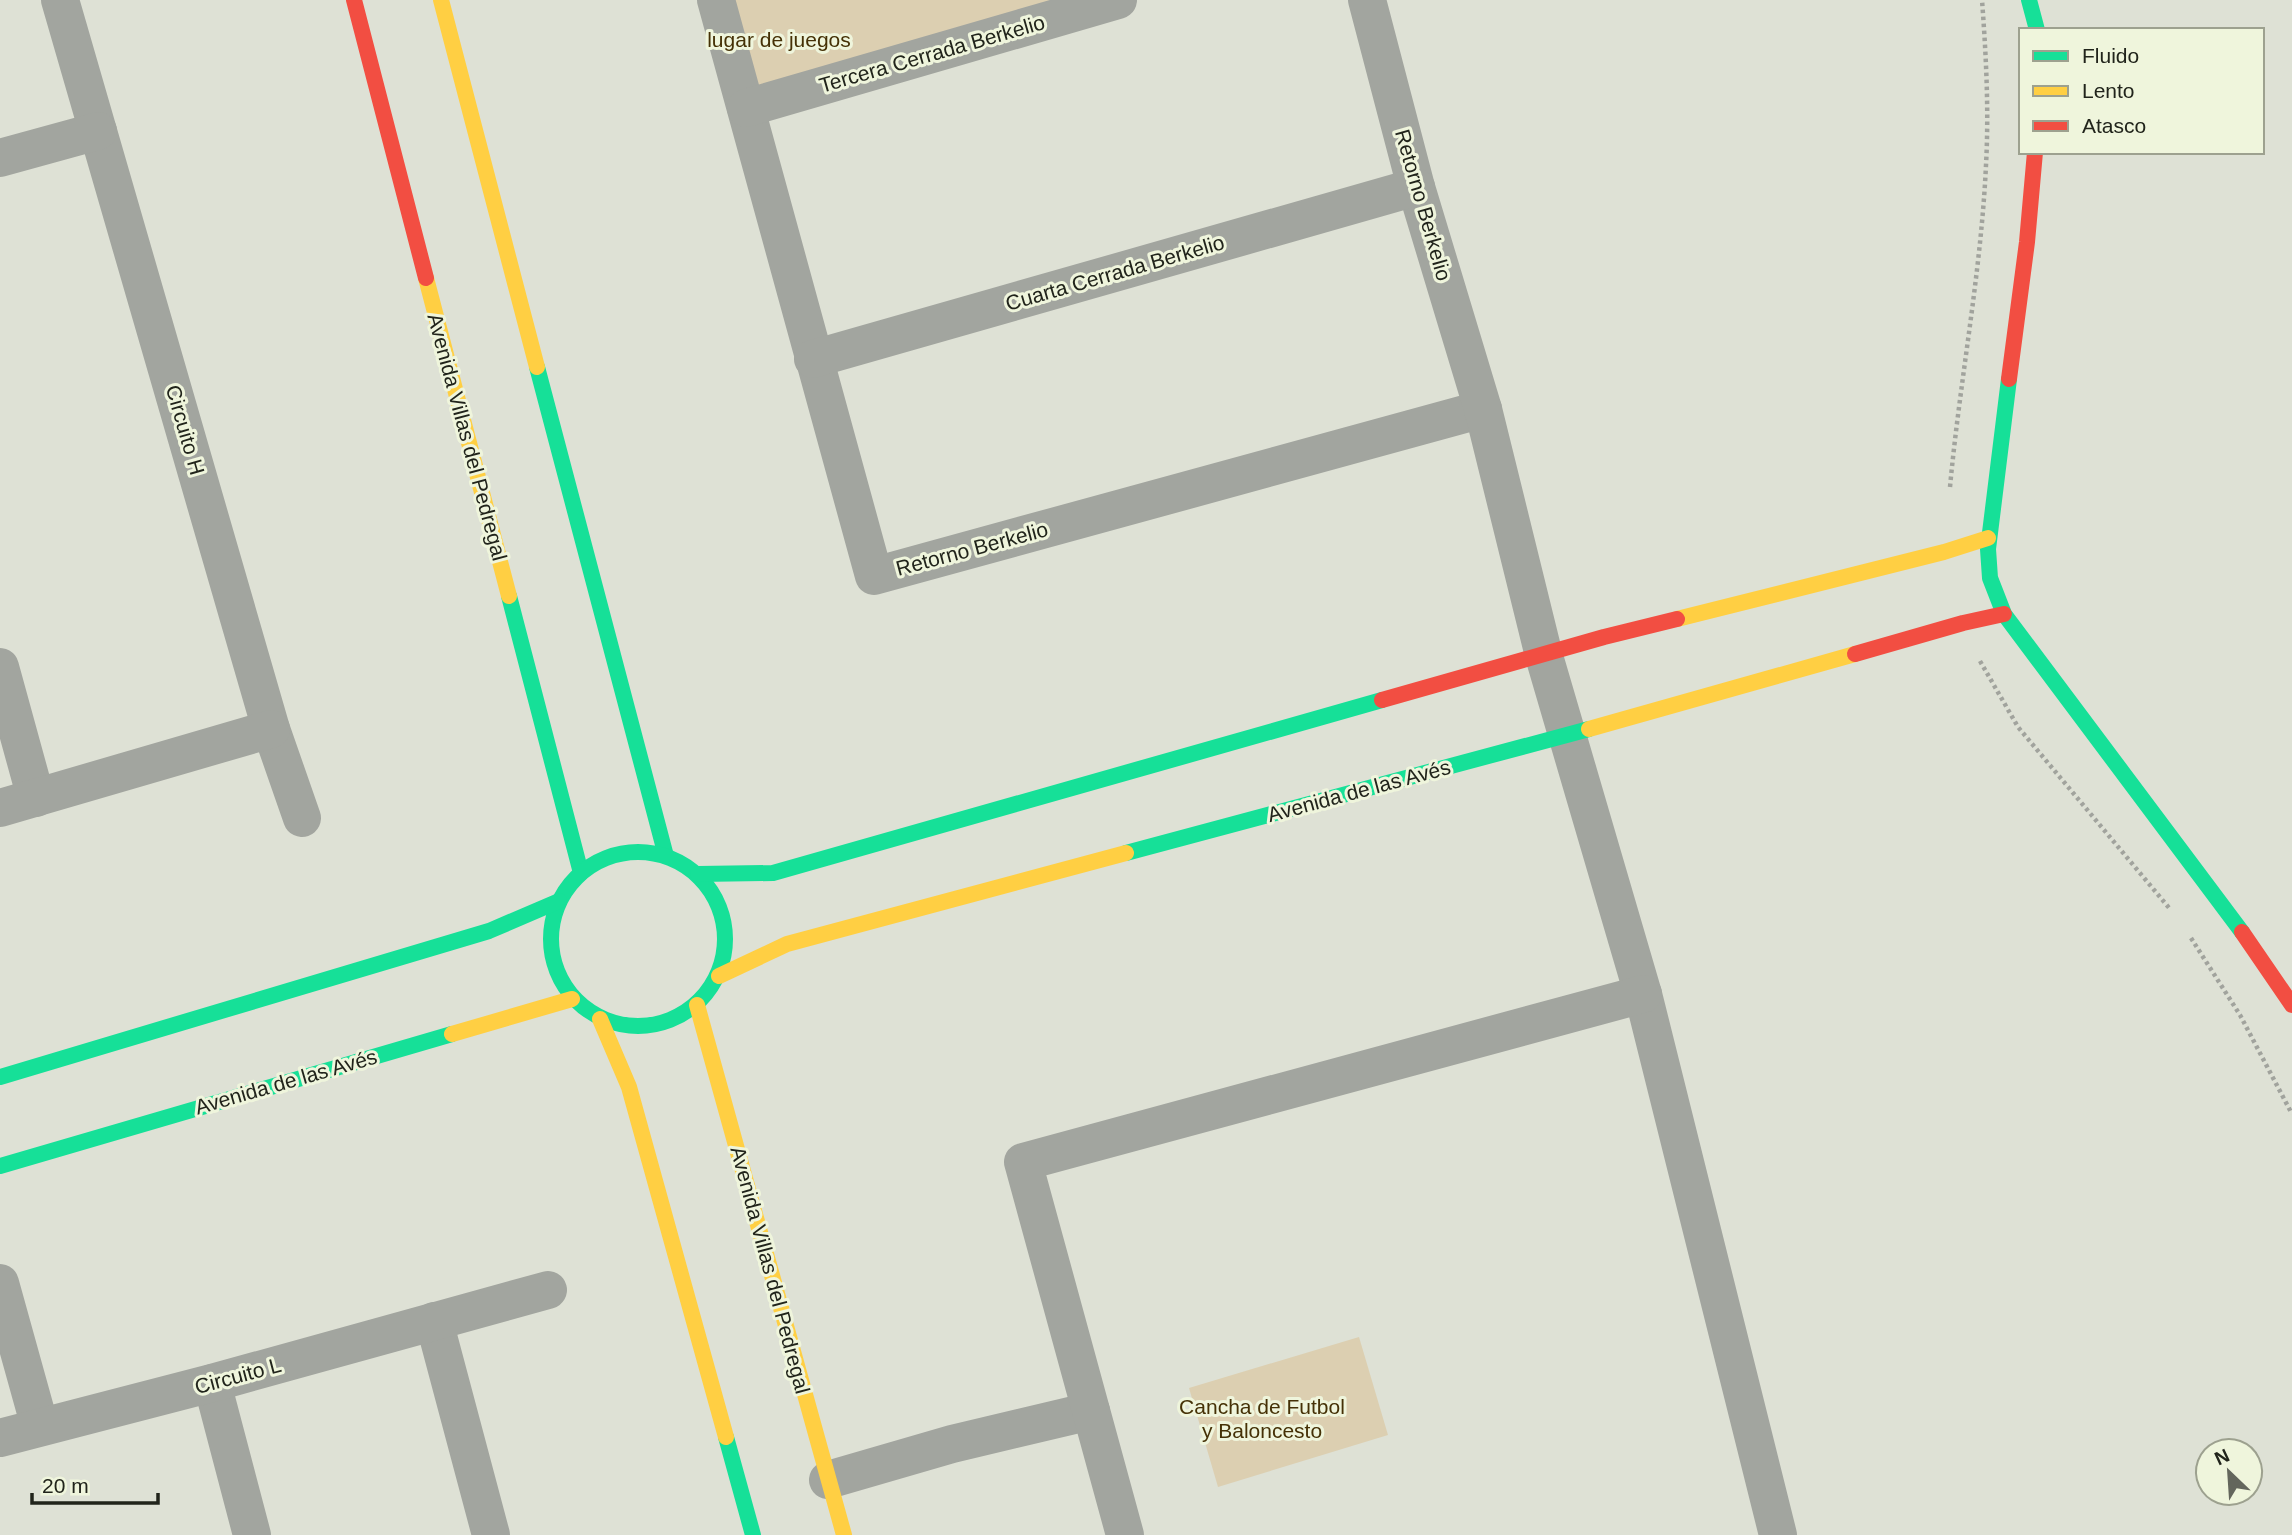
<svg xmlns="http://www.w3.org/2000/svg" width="2292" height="1535" viewBox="0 0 2292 1535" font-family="Arial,sans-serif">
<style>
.green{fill:#dccfb1}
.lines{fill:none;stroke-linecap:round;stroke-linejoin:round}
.path{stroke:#a1a39d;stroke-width:4.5;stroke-dasharray:3.5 3.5;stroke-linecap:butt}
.street{stroke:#a2a59f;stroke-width:38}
.fast{stroke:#16e098;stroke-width:16}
.slow{stroke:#ffcf43;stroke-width:16}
.jam{stroke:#f24e42;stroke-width:16}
.labels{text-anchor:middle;stroke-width:6;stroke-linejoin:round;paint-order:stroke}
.park-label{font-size:21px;fill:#453106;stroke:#eff5dc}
.street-label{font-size:21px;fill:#21241b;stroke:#eff5dc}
</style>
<rect width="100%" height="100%" fill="#dee1d5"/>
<g class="green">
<polygon points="725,0 1073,0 750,90"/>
<polygon points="1359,1337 1388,1435 1218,1487 1189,1388"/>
</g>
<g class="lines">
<g class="path">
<path d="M1950 487C1960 379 1981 273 1986 165 1989 110 1986 54 1982 0"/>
<polyline points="1980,661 2018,727 2170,909"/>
<polyline points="2191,938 2240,1015 2292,1114"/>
</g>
<g class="street">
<polyline points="60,0 271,729 302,818"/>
<polyline points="716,0 874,576 1483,409"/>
<polyline points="1367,0 1416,187 1483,409 1544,656 1643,994 1778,1535"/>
<polyline points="746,108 1118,0"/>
<polyline points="0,158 98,131"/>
<polyline points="813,359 1416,187"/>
<polyline points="0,667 36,798"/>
<polyline points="0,808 271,729"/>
<polyline points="0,1283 40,1427"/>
<polyline points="434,1321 491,1535"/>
<polyline points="212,1383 252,1535"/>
<polyline points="0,1438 212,1383 548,1290"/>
<polyline points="828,1480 952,1444 1091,1411"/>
<polyline points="1125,1535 1023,1162 1643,994"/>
</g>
<g class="fast">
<polyline points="2029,0 2037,30"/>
<polyline points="537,367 666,856"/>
<polyline points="2009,379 1988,549 1990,578 2004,614 2242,932"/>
<polyline points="509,596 581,873"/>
<circle cx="638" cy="939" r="87"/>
<polyline points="1126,853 1589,729"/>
<polyline points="698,874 773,873 1382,700"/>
<polyline points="0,1077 489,931 559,901"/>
<polyline points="0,1166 452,1034"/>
<polyline points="726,1437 753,1535"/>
</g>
<g class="slow">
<polyline points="441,0 537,367"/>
<polyline points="426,278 509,596"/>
<polyline points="1677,619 1944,552 1988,538"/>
<polyline points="1589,729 1855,654"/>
<polyline points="719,976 787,944 1126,853"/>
<polyline points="697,1005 844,1535"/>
<polyline points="600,1019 629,1087 726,1437"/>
<polyline points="452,1034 572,999"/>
</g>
<g class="jam">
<polyline points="354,0 426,278"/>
<polyline points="2009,379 2027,242 2035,152"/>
<polyline points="1855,654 1963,623 2004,614"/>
<polyline points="1382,700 1604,637 1677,619"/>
<polyline points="2242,932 2292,1005"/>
</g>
</g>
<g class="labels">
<g class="park-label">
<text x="779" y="47">lugar de juegos</text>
<text x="1262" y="1414">Cancha de Futbol<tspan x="1262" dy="24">y Baloncesto</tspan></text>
</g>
<g class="street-label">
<text transform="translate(932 54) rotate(-16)" y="7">Tercera Cerrada Berkelio</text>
<text transform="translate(1423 205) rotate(74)" y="7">Retorno Berkelio</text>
<text transform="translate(1115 273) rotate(-16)" y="7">Cuarta Cerrada Berkelio</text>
<text transform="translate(185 430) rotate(74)" y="7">Circuito H</text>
<text transform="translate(467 437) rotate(75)" y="7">Avenida Villas del Pedregal</text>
<text transform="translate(972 549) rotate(-15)" y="7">Retorno Berkelio</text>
<text transform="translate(1359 791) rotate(-15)" y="7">Avenida de las Avés</text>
<text transform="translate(286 1082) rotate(-16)" y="7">Avenida de las Avés</text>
<text transform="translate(770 1270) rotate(75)" y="7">Avenida Villas del Pedregal</text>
<text transform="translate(238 1376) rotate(-15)" y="7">Circuito L</text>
</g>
</g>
<rect x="2019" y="28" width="245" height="126" fill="#eff5dc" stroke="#9da18f" stroke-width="2"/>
<rect x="2033" y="51" width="35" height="10" fill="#16e098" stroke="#9da18f" stroke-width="2"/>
<text x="2082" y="63" font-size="21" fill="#21241b">Fluido</text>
<rect x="2033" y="86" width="35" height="10" fill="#ffcf43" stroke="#9da18f" stroke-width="2"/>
<text x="2082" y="98" font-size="21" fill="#21241b">Lento</text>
<rect x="2033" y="121" width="35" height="10" fill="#f24e42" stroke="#9da18f" stroke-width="2"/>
<text x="2082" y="133" font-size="21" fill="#21241b">Atasco</text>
<g transform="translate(2229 1472) rotate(335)"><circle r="33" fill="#eff5dc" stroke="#9da18f" stroke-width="2"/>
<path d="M0-5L12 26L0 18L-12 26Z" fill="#63665c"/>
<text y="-10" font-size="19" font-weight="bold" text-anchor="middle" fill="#21241b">N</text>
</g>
<path d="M32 1493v10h126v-10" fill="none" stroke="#21241b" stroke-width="3.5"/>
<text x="42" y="1493" font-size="21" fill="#21241b" stroke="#eff5dc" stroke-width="5" paint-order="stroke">20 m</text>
</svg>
